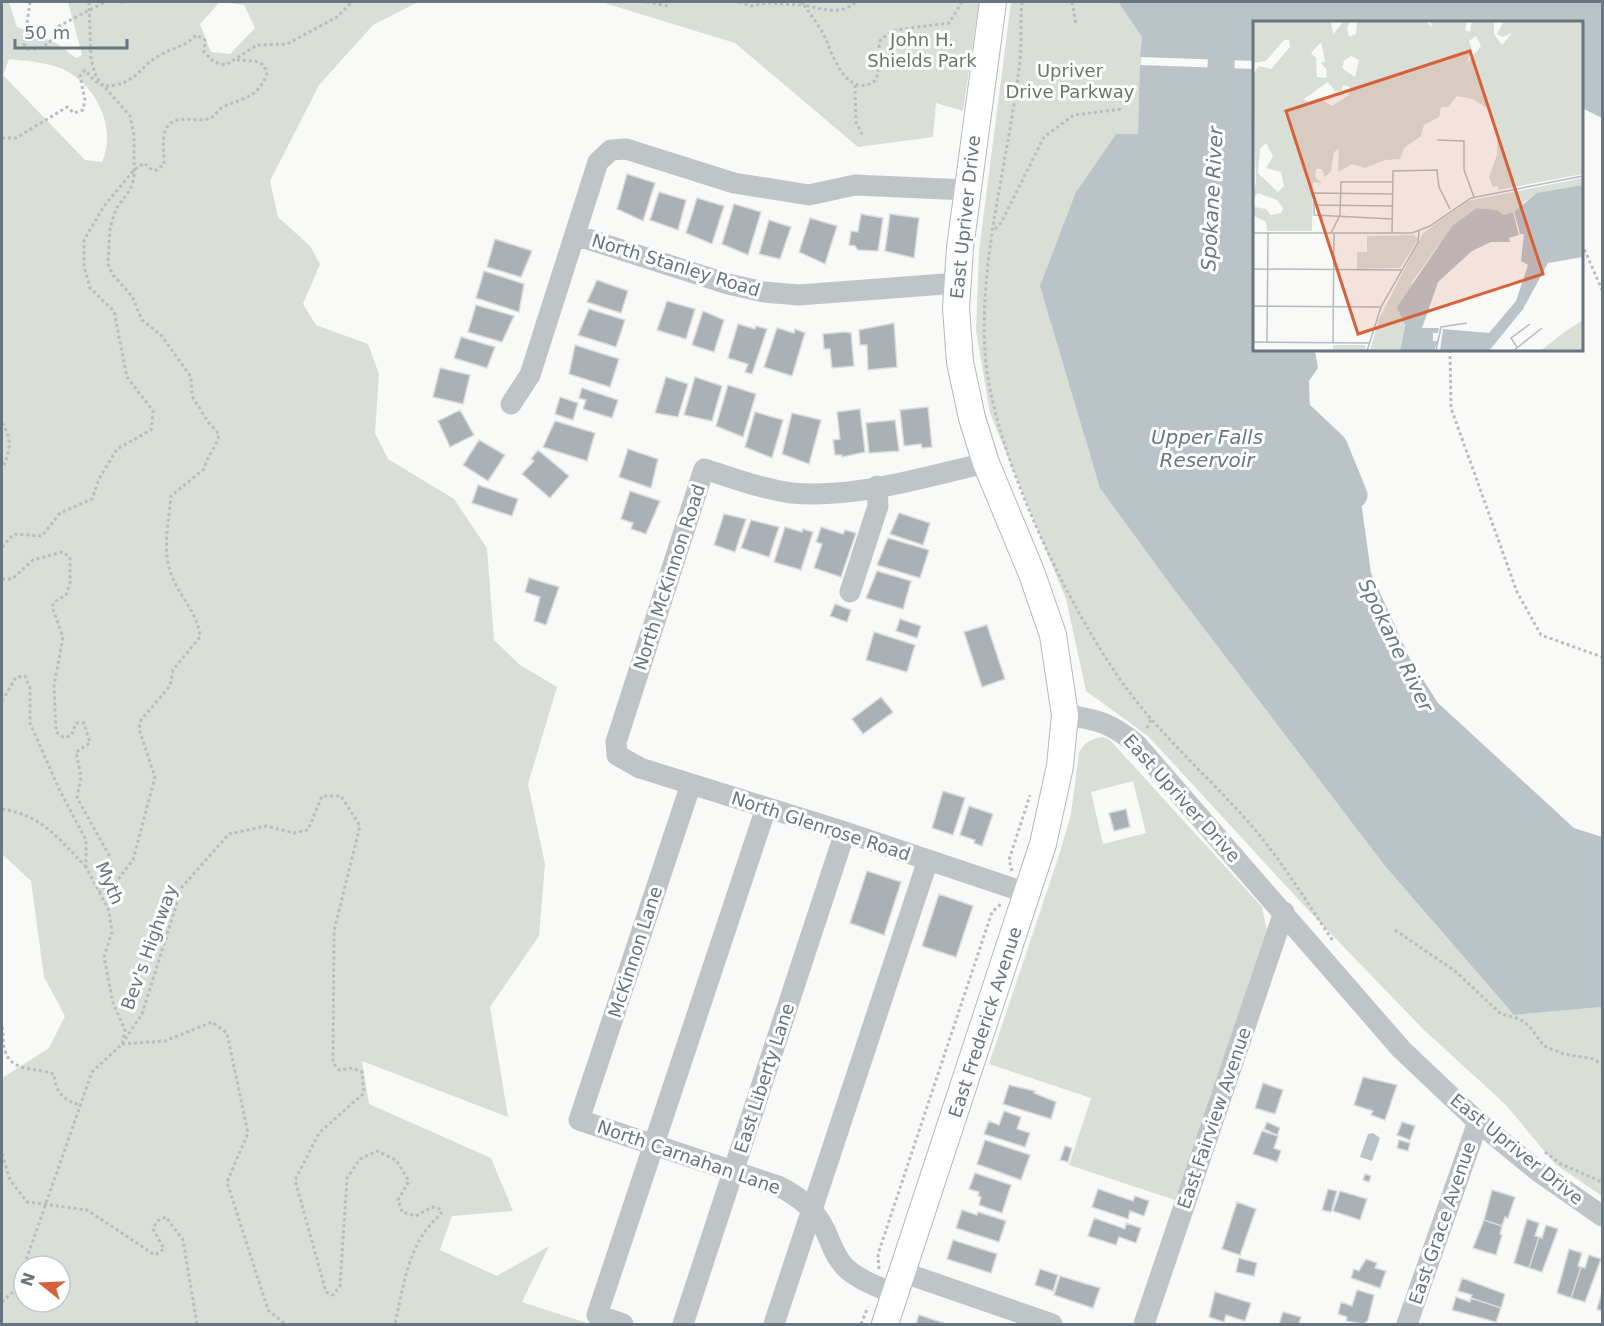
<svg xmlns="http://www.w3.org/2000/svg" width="1604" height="1326" viewBox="0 0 1604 1326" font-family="'DejaVu Sans',sans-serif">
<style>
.green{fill:#d9ded7;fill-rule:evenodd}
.water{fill:#bac4c8}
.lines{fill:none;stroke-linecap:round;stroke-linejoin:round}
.river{stroke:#bac4c8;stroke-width:27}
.building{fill:#a9b0b6;stroke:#dbdbda;stroke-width:1.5}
.major-casing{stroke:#b3b8bc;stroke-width:28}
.path{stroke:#babdc0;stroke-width:3;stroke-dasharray:3 3;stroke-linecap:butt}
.minor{stroke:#bfc4c7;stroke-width:21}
.major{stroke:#fff;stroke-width:26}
.labels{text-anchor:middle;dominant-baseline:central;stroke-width:6;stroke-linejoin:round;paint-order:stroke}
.park-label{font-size:18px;fill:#687965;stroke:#fff}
.street-label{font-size:18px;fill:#667580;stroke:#fff}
.water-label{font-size:20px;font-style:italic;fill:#677981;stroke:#fff}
.inset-road{fill:none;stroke:#b5bcc1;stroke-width:1.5}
.view{fill:#d7613a;fill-opacity:0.15;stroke:#d7613a;stroke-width:3}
.inset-edge{fill:none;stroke:#667580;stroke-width:3}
</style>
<rect width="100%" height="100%" fill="#f9f9f8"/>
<path class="green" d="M2 2H9L17 27 58 44 76 58 82 55 68 2H220L200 24 211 52 230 54 255 28 244 5 223 2H418L373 25 319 85 270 181 278 217 310 246 320 264 303 304 316 325 368 344 379 374 375 433 388 459 454 499 487 548 494 640 520 665 557 687 528 784 545 864 539 936 490 1007 508 1117 362 1061 369 1104 491 1158 513 1211 452 1216 440 1250 497 1276 549 1246 522 1302 590 1324H2V1078L49 1048 65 1016 44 977 31 881 2 854ZM9 59C22 61 37 61 50 65 91 74 119 124 102 162L85 160 3 75ZM24 1266H60V1302H24Z
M601 2H979L963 111 936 103 933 137 858 147 735 43Z
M1011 2H1118L1142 37 1138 135 1116 134 1076 192 1176 592 1385 866 1514 1015 1602 1007V1196L1555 1164 1506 1105 1423 1029 1309 911 1148 736 1086 691 1066 599 990 413 976 330 979 251Z
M1103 737 1110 740 1262 907 1267 931 1178 1201 1069 1165 1091 1098 989 1064 1060 852 1071 814 1079 753C1084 742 1091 739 1103 737ZM1133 781 1146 833 1103 844 1091 792Z"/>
<path class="water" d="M1118 2H1602V118L1582 108V22H1254V61L1140 57 1142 37Z
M1140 65 1254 69V350L1315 351 1318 368 1309 381 1310 411 1360 494 1371 573 1410 659 1438 703 1574 828 1602 837V1007L1514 1015 1385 866 1176 592 1100 488 1040 286 1076 192 1116 134H1138Z
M1373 1133 1380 1138 1372 1161 1360 1157 1368 1134Z"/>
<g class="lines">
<path class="river" d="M1219 104 1223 28 1229 2
M1300 414 1334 446 1354 495"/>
</g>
<path class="building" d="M627 174 655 183 643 221 617 209Z
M659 192 686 200 678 230 650 220Z
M697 198 724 206 712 244 686 233Z
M734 204 761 212 748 255 722 244Z
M861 214 883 218 878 251 858 250 855 246 849 245 851 231 858 232Z
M890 214 919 218 914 258 885 251Z
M810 218 837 226 825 264 799 252Z
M769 220 791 227 780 259 759 254Z
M495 239 532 251 521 277 487 267Z
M484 271 524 284 519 312 476 298Z
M597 280 628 291 621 313 587 302Z
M667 301 695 309 686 339 657 330Z
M476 305 514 316 502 342 468 332Z
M589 309 625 320 616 347 578 335Z
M703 311 724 320 714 352 692 345Z
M894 323 897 367 868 370 867 345H860L859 330Z
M738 324 755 329 756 326 767 329 752 374 745 372 748 364 728 358Z
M777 328 794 333 795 329 805 333 792 376 764 367Z
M845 332 851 333 854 366 832 368 830 349H824L823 334Z
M461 337 495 347 487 368 454 358Z
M575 345 619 359 610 387 569 374Z
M440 368 470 375 463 404 433 397Z
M666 377 688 384 678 417 655 413Z
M695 377 722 386 712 421 684 415Z
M728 385 756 394 743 437 716 426Z
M582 388 618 400 612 418 583 409 586 400 579 398Z
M560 397 578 403 573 420 555 414Z
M928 407 932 447 922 448 921 444 904 446 900 410Z
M860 409 865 452 842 457V455H835L833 440 840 439 837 412Z
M460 410 474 435 450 447 438 421Z
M755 412 783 420 772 458 745 447Z
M792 413 821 420 809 464 782 454Z
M895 420 899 451 869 453 866 423Z
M555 421 595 433 587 461 543 447Z
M479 440 505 455 488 481 463 465Z
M628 449 658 459 651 488 619 477Z
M538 450 569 476 550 498 522 474 534 461 531 459Z
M478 485 518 499 512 516 472 503Z
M630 491 660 501 646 534 631 529 633 523 621 519Z
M899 513 930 523 923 545 890 534Z
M724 514 746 519 735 552 714 545Z
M751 520 779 527 769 557 741 548Z
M785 527 802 532 803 529 813 532 801 570 774 562Z
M821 527 843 534 845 530 856 533 841 577 814 568 822 544 816 542Z
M888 538 929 550 920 578 877 565Z
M877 571 911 581 903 609 866 598Z
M529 578 559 587 546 625 534 621 540 597 525 592Z
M835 604 851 610 847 622 830 616Z
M900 619 921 626 917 638 896 631Z
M987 625 1005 679 982 687 964 632Z
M874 632 915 645 907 672 866 660Z
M881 697 893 712 863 734 852 719Z
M943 791 965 798 953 835 932 828Z
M969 806 993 814 982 846 974 843 975 840 960 835Z
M1126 809 1130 827 1114 831 1109 813Z
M867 871 901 882 884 935 850 923Z
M939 894 973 906 956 957 922 946Z
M1363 1077 1397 1085 1385 1120 1371 1115 1373 1111 1354 1105Z
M1263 1083 1283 1090 1275 1114 1255 1108Z
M1009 1085 1035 1091 1034 1093 1056 1102 1051 1119 1003 1104Z
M1004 1111 1021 1117 1017 1129 1030 1133 1025 1147 984 1134 989 1121 999 1125Z
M1267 1122 1280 1128 1277 1135 1264 1129Z
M1402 1122 1415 1126 1410 1140 1397 1135Z
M1262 1131 1278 1136 1274 1148 1281 1151 1277 1162 1253 1154Z
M985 1140 1030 1155 1021 1180 977 1164Z
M1399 1140 1410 1143 1408 1151 1397 1148Z
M1065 1146 1072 1148 1068 1162 1060 1160Z
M975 1173 1011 1185 1002 1213 979 1205 981 1197 978 1196 979 1192 969 1189Z
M1365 1174 1371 1176 1369 1182 1363 1180Z
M1098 1189 1133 1201 1135 1196 1149 1201 1144 1216 1130 1211 1128 1219 1092 1207Z
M1328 1189 1337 1191 1331 1212 1322 1210Z
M1492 1190 1515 1197 1508 1218 1505 1217 1502 1226 1484 1220Z
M1340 1191 1367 1199 1360 1220 1333 1211Z
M1237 1202 1256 1209 1240 1255 1222 1249Z
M962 1210 977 1215 978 1212 1006 1221 999 1242 956 1228Z
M1094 1218 1125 1229 1126 1223 1141 1228 1136 1243 1119 1237 1116 1245 1088 1236Z
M1527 1219 1539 1223 1535 1236 1539 1237 1529 1268 1514 1263Z
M1484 1220 1502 1226 1500 1234 1502 1235 1496 1255 1473 1248Z
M1546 1225 1558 1229 1542 1272 1529 1268 1539 1237 1542 1238Z
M953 1240 997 1254 991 1273 947 1259Z
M1569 1249 1582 1253 1578 1266 1581 1267 1571 1298 1557 1293Z
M1589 1255 1601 1259 1585 1302 1571 1298 1581 1267 1585 1268Z
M1239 1258 1257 1263 1254 1276 1236 1272Z
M1366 1259 1377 1263 1375 1268 1386 1271 1380 1288 1351 1278 1354 1269 1359 1271Z
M1040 1269 1058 1275 1053 1291 1035 1285Z
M1060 1276 1100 1288 1093 1308 1054 1295Z
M1462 1278 1505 1294 1501 1308 1471 1298 1472 1295 1458 1291Z
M1357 1290 1374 1295 1368 1320 1364 1324 1346 1321 1347 1317 1338 1314 1341 1302 1352 1306Z
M1215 1292 1251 1303 1245 1321 1226 1315 1224 1322 1209 1317Z
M1602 1292V1311L1597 1309Z
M1456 1297 1470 1302 1471 1298 1501 1308 1496 1322 1452 1310Z
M1283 1312 1301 1317 1299 1324H1279Z
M919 1315 947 1324H916Z"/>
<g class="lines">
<defs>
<path id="major" d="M885 1324 1043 844 1060 766 1065 715 1053 635 1032 574 986 463 972 418 960 362 956 308 960 248 993 2"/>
</defs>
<use href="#major" class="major-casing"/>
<path class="path" d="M30 2 24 44 28 49C44 51 54 40 59 26L105 2
M89 2 91 59 96 77 130 116 134 135V178L130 190 116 209 110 228 108 264 113 275 132 296 142 320 161 335 191 377 192 396 208 422 219 434C217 447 207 455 204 469L171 496C169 521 162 550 171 574 179 597 198 612 200 637L173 670 170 686 141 720 139 729 155 777 133 860 117 881 99 892
M120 2H122
M647 2 668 6
M739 2 751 6 768 3 804 5C812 17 822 29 827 42 834 60 850 100 876 80 881 65 876 55 881 39L896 30 949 23 962 2
M802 2 804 5C824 9 839 16 856 2
M1022 2C1020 21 1022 40 1020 59 1010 157 979 253 985 352 991 449 1069 610 1127 689 1163 738 1211 779 1251 825 1282 861 1306 901 1333 941
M1072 2 1076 24
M855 85 856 122 863 136
M2 138H16L67 107 74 113 83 110 85 100 80 76 85 70C95 81 99 89 115 85 139 80 141 65 160 55 174 47 185 47 196 35L205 40 204 52 214 62 226 65 257 45 287 44 337 17 352 2
M995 229 1001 223 1044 137 1074 115 1122 109
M1582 244 1602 290
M1450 350 1451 408 1517 592 1541 635 1602 657
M2 423C13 439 10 452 2 469
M2 547 14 534 42 536 60 513 92 499 99 479 117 449 151 430 153 411 127 377 114 311 90 288 84 266V240L104 206 134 170 144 163 152 170H157L164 164C164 155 162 139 165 131 173 111 197 124 211 118 216 115 219 108 225 106 246 97 256 98 267 75L264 65 255 61 237 60
M2 579H12L33 560 62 552 70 557V583L66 595 54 602 52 607 63 637 54 686 56 732 63 737 71 736 76 723H84L90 743 76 752 81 777 77 798 109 855 112 875 102 889
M2 701 16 677 25 676 30 688V723L59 789 86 840V867L109 911 112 932 104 957 113 1003 125 1030 122 1044 92 1072 24 1266
M1147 728 1152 717
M2 809C42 815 59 839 86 867
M1012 871 1009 860 1030 795
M1395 930 1455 971 1501 1014 1520 1019 1530 1027 1544 1046 1564 1054 1593 1059 1602 1064
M2 1027C4 1034 2 1043 5 1051 11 1072 38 1068 54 1074 56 1092 62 1100 80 1105
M122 1044 142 1014 182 887 229 834 266 826 294 833 308 830 322 796H341L360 826 334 931 333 1063 339 1070 353 1068 362 1072 364 1093 319 1133 295 1180 326 1292 333 1295 340 1286 347 1178 360 1159 377 1151 396 1160 409 1181 398 1200 402 1212 416 1216 432 1207 441 1209V1214C408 1242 404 1284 395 1324
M122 1044 165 1041 212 1022 227 1033 248 1133 227 1182 268 1310 285 1324
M1545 1152 1561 1164 1602 1182
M2 1154 10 1180 27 1202 87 1210 155 1255 164 1249 153 1229 157 1221 166 1217 183 1240 197 1324
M879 1269 878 1254 992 912 1002 903
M2 1302 17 1288 24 1267
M861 1324 868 1307"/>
<path class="minor" d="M575 235 728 284 764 292 799 295 958 283
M511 404 530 375 598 162 611 150 626 149 734 183 809 195 855 185 967 190
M986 463C924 477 856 499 792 493 762 489 733 478 704 469L616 742 617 755 640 768 845 832 1027 893
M850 592 878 506 877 486
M1065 715C1096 719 1112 723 1137 745L1401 1049 1478 1122 1539 1172 1602 1216
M691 784 579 1120 778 1186C799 1196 815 1209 825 1230 831 1243 835 1257 845 1267 858 1280 879 1287 895 1294
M902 1272 1052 1324
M623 1324 597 1315 766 808
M683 1324 845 832
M774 1324 928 860
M1144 1324 1284 912
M1407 1324 1478 1122"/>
<use href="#major" class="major"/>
</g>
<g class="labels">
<g class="park-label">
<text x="922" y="39">John H.<tspan x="922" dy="21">Shields Park</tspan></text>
<text x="1070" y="70">Upriver<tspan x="1070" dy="21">Drive Parkway</tspan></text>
</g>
<g class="street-label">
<text transform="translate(965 217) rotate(-84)">East Upriver Drive</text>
<text transform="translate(676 265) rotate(17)">North Stanley Road</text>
<text transform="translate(669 577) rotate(-72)">North McKinnon Road</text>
<text transform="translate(1182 798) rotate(48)">East Upriver Drive</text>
<text transform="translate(821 826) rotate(18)">North Glenrose Road</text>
<text transform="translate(110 883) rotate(67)">Myth</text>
<text transform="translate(149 947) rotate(-70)">Bev's Highway</text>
<text transform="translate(635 952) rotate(-72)">McKinnon Lane</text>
<text transform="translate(985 1022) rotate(-72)">East Frederick Avenue</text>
<text transform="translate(764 1078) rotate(-72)">East Liberty Lane</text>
<text transform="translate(1214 1118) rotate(-71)">East Fairview Avenue</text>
<text transform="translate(1517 1149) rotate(39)">East Upriver Drive</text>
<text transform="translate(689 1157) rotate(19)">North Carnahan Lane</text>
<text transform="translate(1442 1223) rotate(-71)">East Grace Avenue</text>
</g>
<g class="water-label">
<text transform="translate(1212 199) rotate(-87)">Spokane River</text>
<text x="1207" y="437">Upper Falls<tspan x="1207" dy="23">Reservoir</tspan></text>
<text transform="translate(1396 645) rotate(64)">Spokane River</text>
</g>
</g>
<g transform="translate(1253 21)">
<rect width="330" height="330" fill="#f9f9f8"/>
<path d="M0 0H78L80 13 91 0H97L94 7 96 16 103 13 104 0H172L179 6 178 0H214L212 9 217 11 219 0H241V13L249 24 259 12 249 16 244 13 251 0H330V153L245 169V165L240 166 236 156 244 134V110L237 89 220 78 204 75 195 86H188L186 96 171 104 168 115 151 127 147 138 132 139 112 147 99 143 85 151 86 128 81 131 78 150 72 156 69 148H63L62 156 69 162 60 161 59 210H14L13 201 1 195V186L13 188 18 194 28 192 30 187 24 179 5 172 0 177 3 161 0 53 6 45 18 48 37 26 36 19H31L13 40 0 42ZM223 15 228 25 213 43 219 28 216 20ZM68 21 72 40 68 42 74 49 73 57 64 56 63 37 58 32ZM98 35 106 39 102 56 89 47 91 40ZM75 61 82 70H89L90 64 97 66 96 74 79 85 66 77 55 81 51 78ZM13 122 20 135 13 147 28 151 31 165 25 171 5 152 7 128ZM330 157V164L272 180 264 190 250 194 244 189 225 187 199 205 159 261 147 330H117L126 298 170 212 215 180ZM114 215 161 214 165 218 147 247 104 248V231H114ZM330 299V330H287L313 310ZM80 324H111L113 325 111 330H80Z" fill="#d9ded7" fill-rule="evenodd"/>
<path d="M330 164V236L295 242 270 288 236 330H187L190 308 236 312 263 280 275 244 268 240 271 213H267L261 191 284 172ZM224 187 244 189 250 194 260 191 266 214 256 217 257 221H238L219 230 185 261 169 307H186L185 312H180V320H185L181 330H147L152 304 144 286 199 205Z" fill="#bac4c8"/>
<path class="inset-road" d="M184 119 211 120V149L221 176M140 173 61 172V194L140 198M61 184 140 185M0 212H159L177 205 218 177 330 155M78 212 87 194 88 161H139M139 213 140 150 184 149 186 166 197 188M0 248 148 249M0 285 128 286M0 321 116 322M14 321 15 212M80 322 81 213M264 326 258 317 277 303M114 330 128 286 165 221 166 210M183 330 188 306 214 302M260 330 289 307"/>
<path class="view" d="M217 30 290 253 105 313 33 90Z"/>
<rect width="330" height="330" class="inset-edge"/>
</g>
<rect width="1604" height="1326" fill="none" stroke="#667580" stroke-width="6"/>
<g transform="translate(42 1284) rotate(288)"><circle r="28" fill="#ffffff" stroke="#c2c8cc" stroke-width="1.5"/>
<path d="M0-4.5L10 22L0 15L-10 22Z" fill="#d7613a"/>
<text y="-9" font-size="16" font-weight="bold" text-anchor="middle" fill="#667580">N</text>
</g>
<path d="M15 39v9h112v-9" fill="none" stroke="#667580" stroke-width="3"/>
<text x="24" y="39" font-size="18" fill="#667580" stroke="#ffffff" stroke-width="4.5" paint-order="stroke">50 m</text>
</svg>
